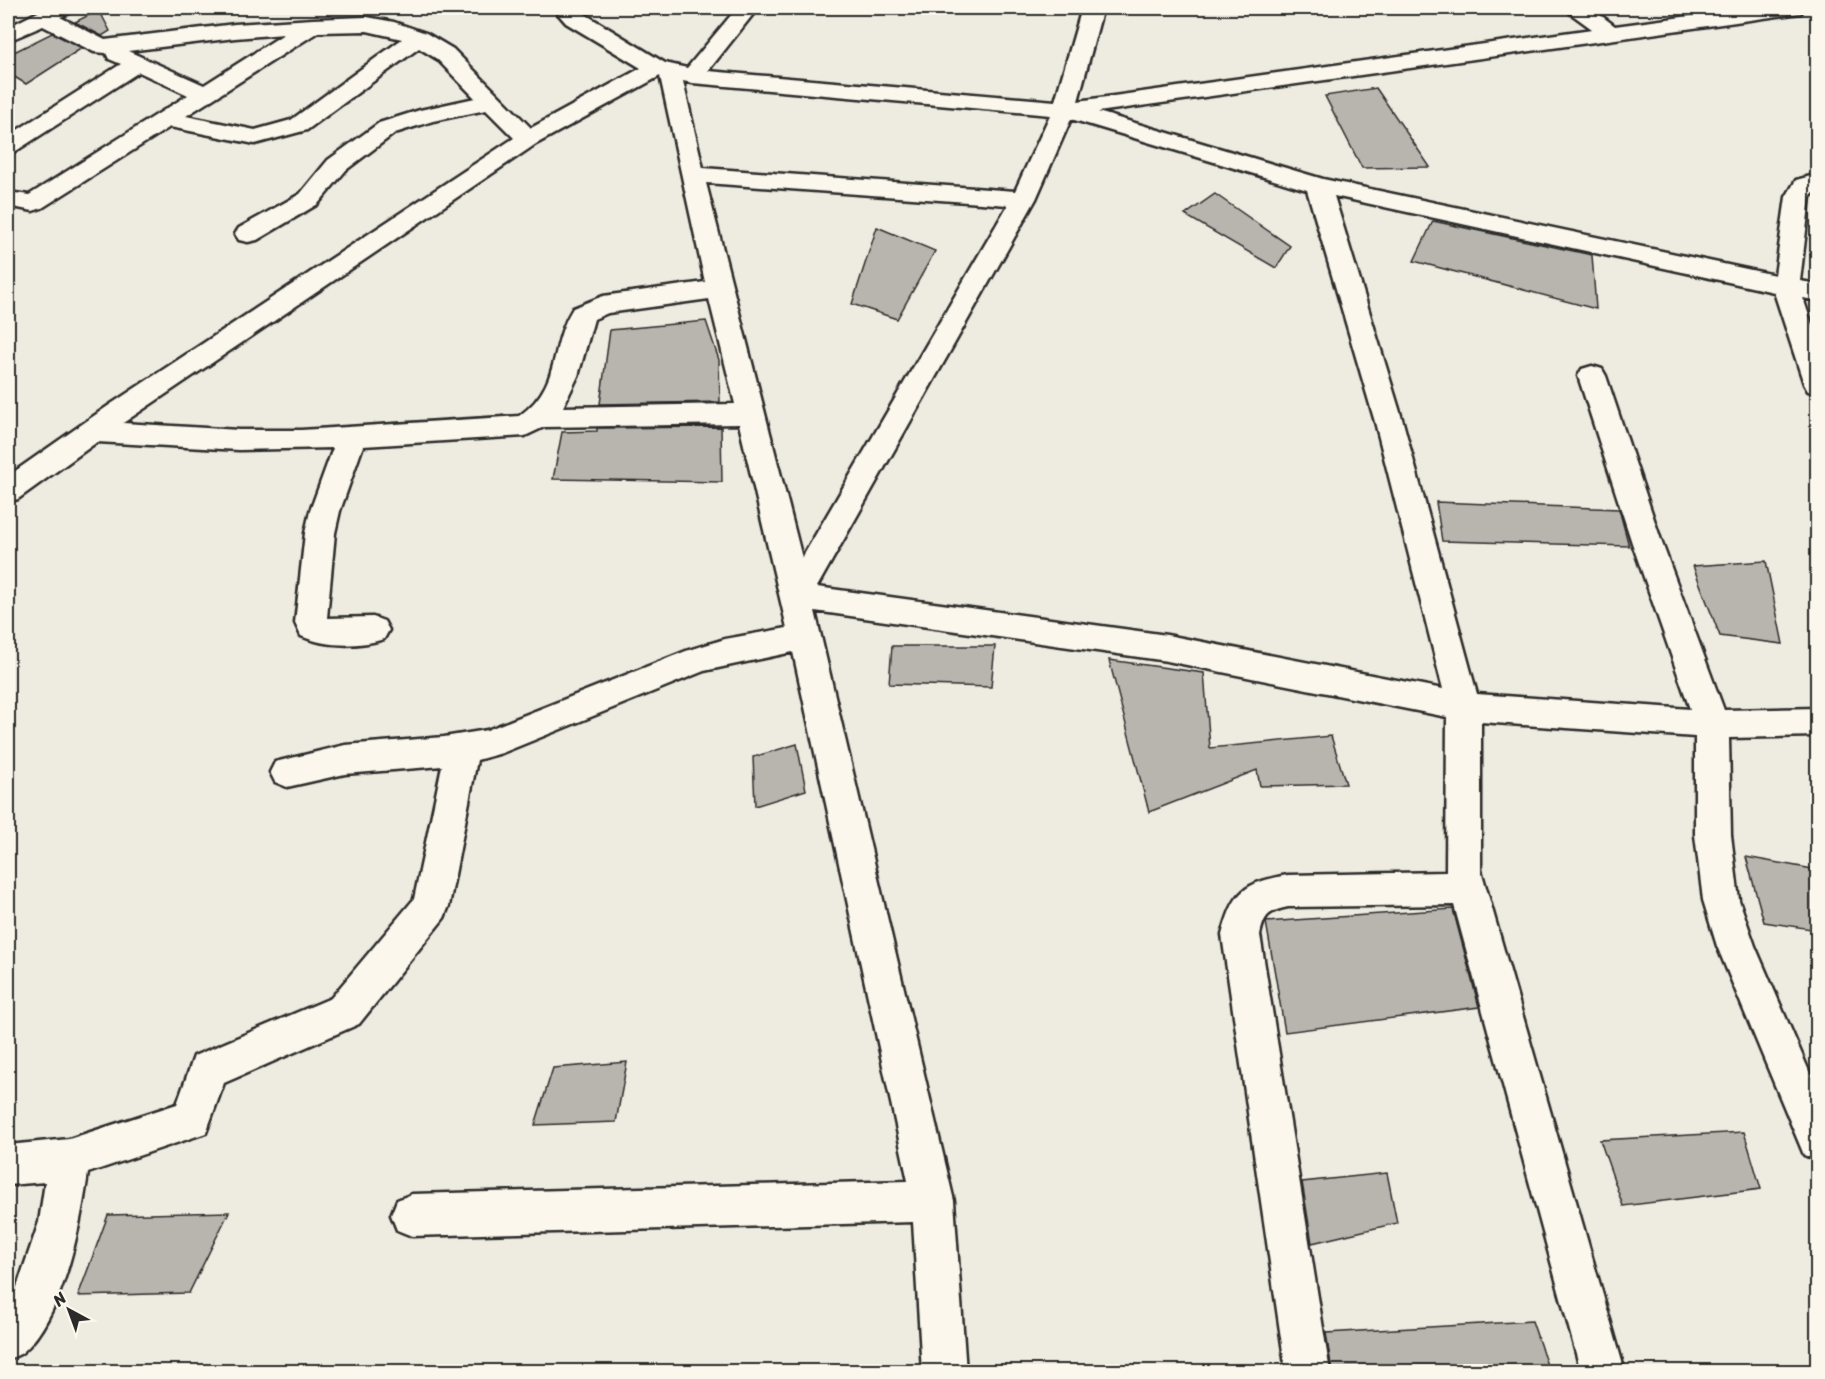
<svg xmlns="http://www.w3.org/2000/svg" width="1825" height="1379" viewBox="0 0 1825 1379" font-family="Sriracha,sans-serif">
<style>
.building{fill:#b8b5ae;stroke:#2b2b2b;stroke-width:1.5}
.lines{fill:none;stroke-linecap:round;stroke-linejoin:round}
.street-casing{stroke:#2b2b2b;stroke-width:5}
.street{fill:#fbf7ec;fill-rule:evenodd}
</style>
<rect width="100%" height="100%" fill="#eeebe0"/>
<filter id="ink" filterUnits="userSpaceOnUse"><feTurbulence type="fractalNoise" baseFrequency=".0167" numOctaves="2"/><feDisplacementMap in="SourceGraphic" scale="12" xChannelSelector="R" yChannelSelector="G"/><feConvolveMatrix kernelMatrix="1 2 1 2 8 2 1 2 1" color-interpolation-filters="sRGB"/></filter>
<g filter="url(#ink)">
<path class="building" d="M99 10 110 31 102 36 75 22Z
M52 33 82 48 26 84 8 73V55Z
M1376 88 1430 167 1362 168 1325 96Z
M1215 194 1290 246 1276 268 1185 215Z
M1433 221 1592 255 1596 309 1414 261Z
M877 227 935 251 897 319 852 304Z
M706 321 719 360 720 402 600 404 610 330Z
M721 427 722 482 553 479 562 432 597 431V428Z
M1436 502 1619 509 1629 546 1442 541Z
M1766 561 1783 644 1720 636 1693 566Z
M892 646H995L991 687 889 684Z
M1109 660 1204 673 1210 748 1331 736 1346 784 1260 786 1257 770 1149 812Z
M797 744 806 790 755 806 753 757Z
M1746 857 1818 870V930L1764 922Z
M1453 909 1479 1007 1285 1032 1266 922Z
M627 1062 616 1122 535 1125 553 1068Z
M1744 1132 1761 1189 1623 1206 1600 1140Z
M1387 1173 1397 1223 1312 1243 1302 1182Z
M229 1212 189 1293 78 1296 108 1215Z
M1532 1321 1549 1371H1332L1326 1333Z"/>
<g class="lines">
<defs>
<path id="street" d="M46 8H72L70 13 60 17 105 40 235 24 313 19 367 17 394 22 426 33 453 49 531 128 641 68 566 23 553 8H575L665 63 687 68 737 8H758L708 71 1055 101 1082 8H1103L1078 101 1592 29 1570 13 1568 8H1591L1615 26 1750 8H1803L1801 13 1793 14 1098 112 1323 179 1775 275 1786 197 1796 180 1818 174V189L1810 197 1800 281 1818 284V301L1803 298 1818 342V393L1808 391 1804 384 1774 292 1334 196 1403 422 1477 694 1690 709 1632 543 1578 376 1582 369 1592 366 1602 369 1606 376 1662 543 1724 710 1818 708V736L1729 738 1731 835 1739 900 1755 946 1818 1092V1161L1804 1155 1717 946 1703 900 1695 835V737L1481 722V870L1625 1372H1581L1454 905 1288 907C1268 911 1264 916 1260 935L1330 1372H1286L1222 935C1234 891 1243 883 1288 875L1446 872 1447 717 1167 661 815 611 954 1201 966 1372H922L913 1222 412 1236 397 1230 391 1215 397 1200 412 1194 908 1181 793 652 704 671 502 753 477 760 449 906 444 918 359 1024 224 1083 206 1133 88 1173C81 1224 63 1316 24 1351 20 1355 13 1357 8 1359V1301L16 1290 39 1222 45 1182 8 1185V1145L69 1139 177 1104 194 1056 331 998 414 899 442 766 345 774 287 787 275 782 270 772 275 762 345 745 444 737 487 730 686 651 725 639 787 628 739 424 544 427 525 436 363 446 340 511 335 533 327 618 373 617 384 621 389 630 384 639C359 647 325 647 301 636L295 623 305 533 310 511 333 448 239 450 97 442 18 499 8 502V476L108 406 514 138 486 110 433 121 395 133 346 170 318 204 257 240 248 242 239 240 235 234 239 228 300 194 328 160 379 123 420 110 475 98 437 59 419 48 307 130 255 144 170 127 42 208 33 211 8 206V192L29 195 188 95 139 72 16 151 8 153V136L121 64 109 59 106 53 94 52 43 26 8 41V27ZM367 31 402 39 291 120 255 130 186 116 318 32ZM284 34 204 85 128 51 235 38ZM660 76 705 282 603 296 573 308C548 347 563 385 519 416L301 430H239L123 423 536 144ZM683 81 692 83 1050 115 1015 191 703 168ZM1071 119 1307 190 1375 422 1443 689 1167 635 817 587 1036 199ZM706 183 1008 205 802 558ZM709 299 735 404 563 407 578 376 594 319 608 313Z"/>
</defs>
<use href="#street" class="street-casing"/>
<use href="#street" class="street"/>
</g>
</g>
<rect width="1825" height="1379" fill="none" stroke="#fbf7ec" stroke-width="30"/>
<rect x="15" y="15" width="1795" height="1349" fill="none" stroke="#2b2b2b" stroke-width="2" filter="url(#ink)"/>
<g transform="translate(69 1310) rotate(319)" stroke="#fbf7ec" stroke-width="4.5" paint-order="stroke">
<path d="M0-4.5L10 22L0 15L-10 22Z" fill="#2b2b2b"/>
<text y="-9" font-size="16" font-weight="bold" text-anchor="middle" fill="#2b2b2b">N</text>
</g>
</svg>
